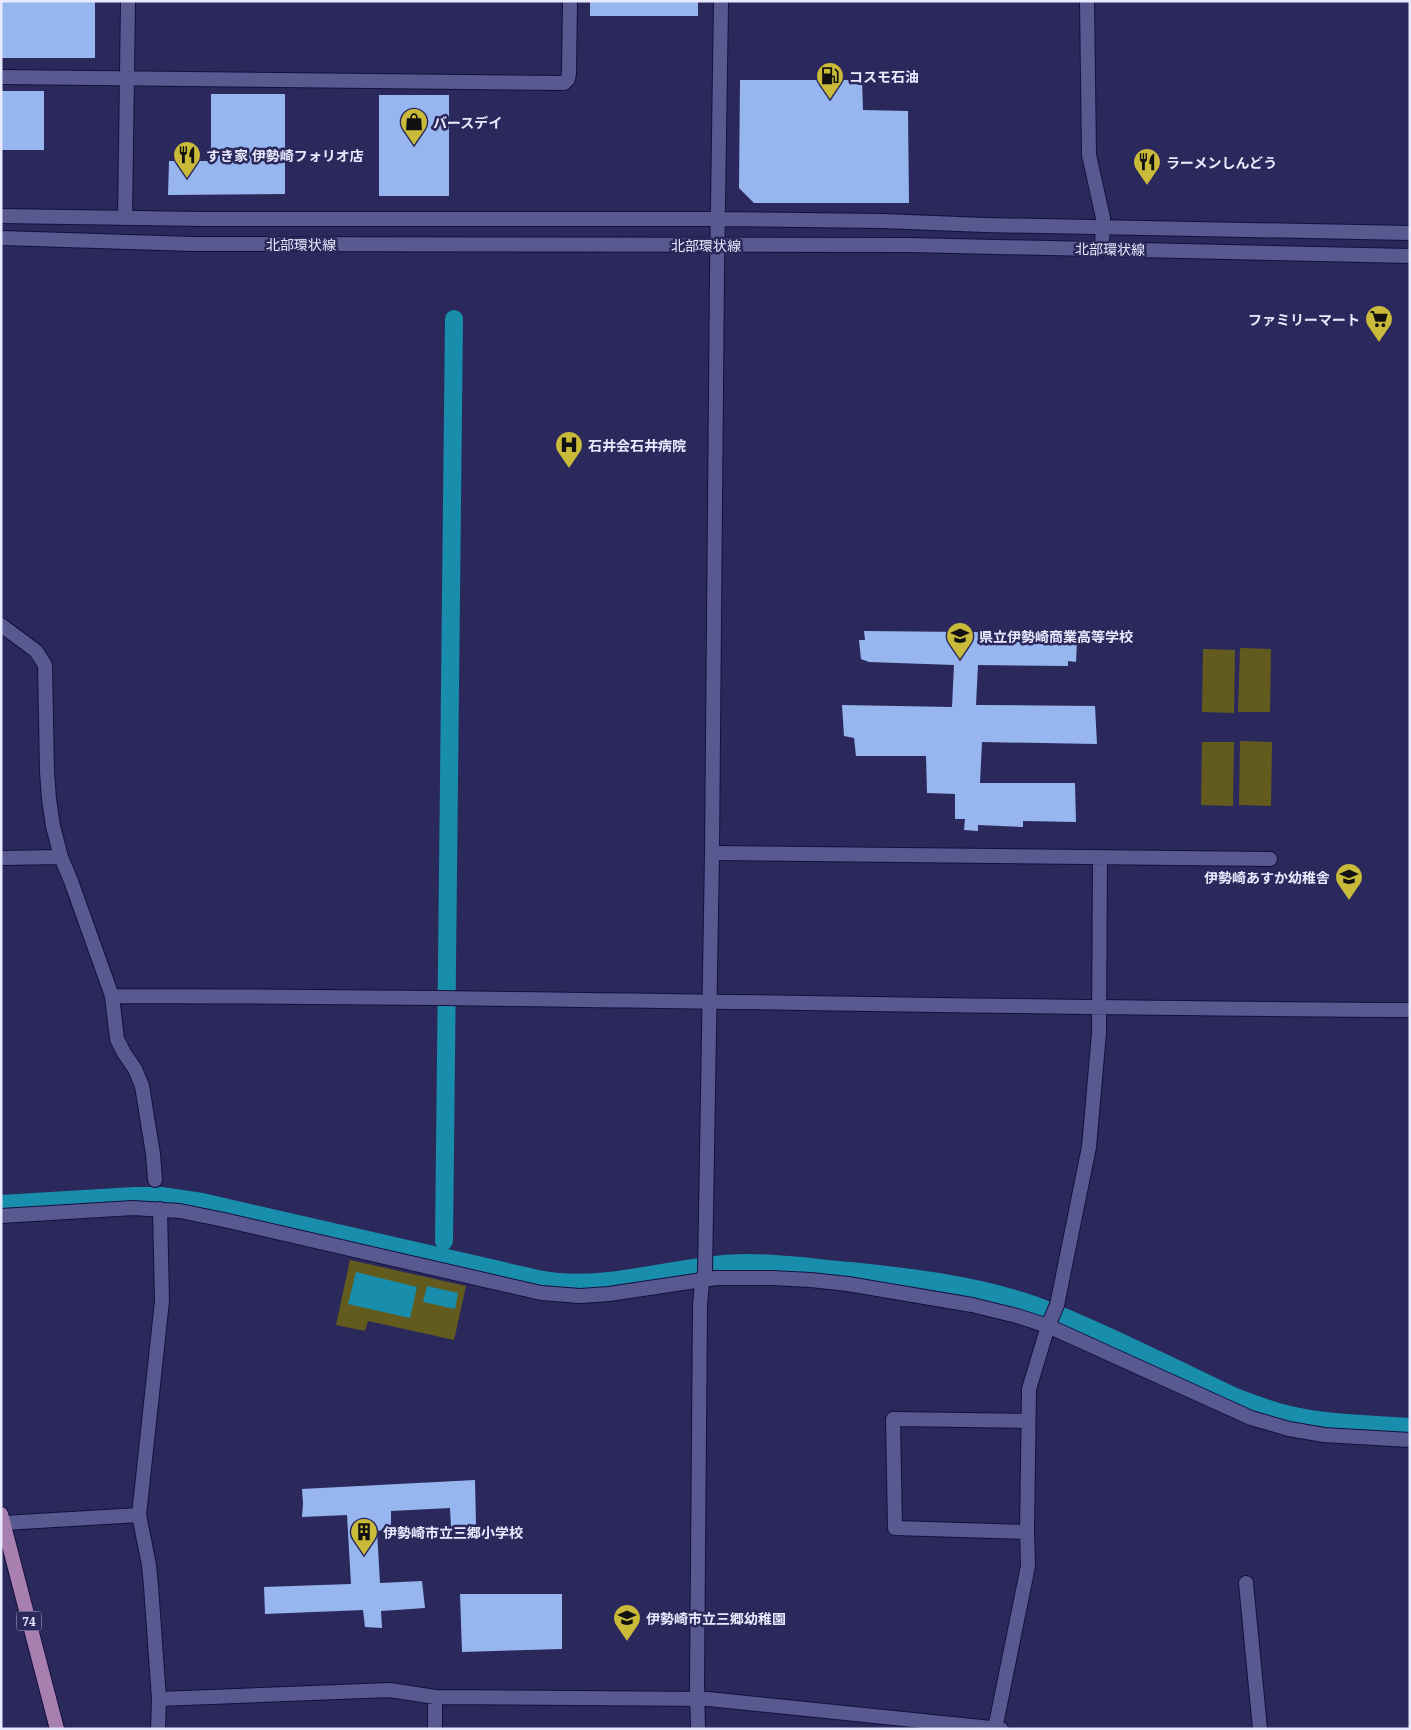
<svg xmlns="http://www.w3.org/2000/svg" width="1411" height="1730" viewBox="0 0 1411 1730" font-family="'Noto Serif','Noto Sans JP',serif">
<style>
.green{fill:#635b1d}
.water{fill:#198dac}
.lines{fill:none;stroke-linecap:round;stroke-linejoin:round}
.canal{stroke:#198dac;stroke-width:18}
.building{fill:#97b6ef}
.minor-casing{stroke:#150f3f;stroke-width:16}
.tertiary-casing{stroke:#150f3f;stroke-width:16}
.primary-casing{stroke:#150f3f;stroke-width:16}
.minor{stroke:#585990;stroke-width:14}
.tertiary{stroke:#585990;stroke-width:14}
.primary{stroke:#a880af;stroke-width:14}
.labels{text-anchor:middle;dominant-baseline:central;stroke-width:5;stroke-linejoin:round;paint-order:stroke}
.shield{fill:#2b295c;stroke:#afafcd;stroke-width:1}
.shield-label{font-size:12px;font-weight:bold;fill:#e8e9fd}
.poi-label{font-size:14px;font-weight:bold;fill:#e8e9fd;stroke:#2b295c;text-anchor:start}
.street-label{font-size:14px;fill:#e8e9fd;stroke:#2b295c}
</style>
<rect width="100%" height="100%" fill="#2b295c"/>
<path class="green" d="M1240 648 1271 649 1270 712H1238Z
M1203 649 1235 650 1234 713 1202 712Z
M1240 741 1272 742 1271 806 1239 805Z
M1202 742H1234L1233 806 1201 805Z
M350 1260 466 1286 454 1340 368 1321 365 1331 336 1325Z"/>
<path class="water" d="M356 1272 417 1287 410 1318 348 1304Z
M427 1286 458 1293 455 1309 423 1302Z"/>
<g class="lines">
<path class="canal" d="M1 1204 134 1196H161L202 1202 538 1279C609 1293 677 1263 748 1263 782 1263 816 1268 850 1271 909 1277 967 1284 1025 1302 1050 1310 1074 1321 1098 1332 1144 1353 1189 1375 1235 1397 1253 1404 1271 1411 1290 1415 1329 1424 1370 1424 1410 1427
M444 1241 454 319"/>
</g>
<path class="building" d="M1 1H95V58H1Z
M590 1H698V16H590Z
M740 80H862L863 110 908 111 909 203H754L739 188Z
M1 91H44V150H1Z
M211 94H285V194L168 195 169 161H211Z
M379 95H449V196H379Z
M864 631 1070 633V642H1077L1076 662 1068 661V666L978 665 976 705 1095 706 1097 744 982 742 980 783H1075L1076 822 1023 821V827L978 825V831L964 830 965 819H955V794L927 793 926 756H856L854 738 844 736 842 705 952 707 954 665 869 662 861 659 859 640H865Z
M475 1480 476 1525 451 1527 450 1508 391 1511V1529L377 1531 380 1583 422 1581 425 1608 381 1611 382 1628 365 1627 363 1610 265 1614 264 1587 351 1584 347 1515 302 1517 303 1503 302 1489Z
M460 1594H562V1649L462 1652Z"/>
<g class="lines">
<defs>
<path id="minor" d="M1087 1 1089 155 1103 218 1102 248
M125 218 128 1
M1 625 36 651 45 665 47 772 49 799 53 826 61 857 71 881 112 996 117 1039 124 1053 135 1069 142 1086 153 1154 155 1180
M712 853 1270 859
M1 858 61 857
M112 996C544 996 977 1008 1410 1010
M1 1216 133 1208 180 1211 224 1220 541 1293 580 1296 609 1294 716 1278H772L811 1280 848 1284 972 1305 1017 1316 1048 1326 1251 1418 1289 1429 1324 1435 1410 1440
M4 1523 139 1515
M1027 1532 895 1528 893 1419 1028 1421
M1246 1583 1260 1729
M159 1699 390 1690 435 1697 708 1699 1001 1729
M158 1729 159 1699 151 1586 149 1565 139 1515 162 1301 160 1209
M435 1729V1697
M995 1729 1028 1566 1027 1532 1029 1389 1048 1326 1057 1305 1089 1147 1099 1033 1100 857"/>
<path id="tertiary" d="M1 77 564 83 568 79 569 73 570 1
M1 216 203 219H718L883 221 984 225 1410 233
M1 238 193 244 909 245 1410 256
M698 1729 697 1684 700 1307 702 1280 705 1273 712 853 717 273 721 1"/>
<path id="primary" d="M1 1514 57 1729"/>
</defs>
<use href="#minor" class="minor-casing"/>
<use href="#tertiary" class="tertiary-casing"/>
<use href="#primary" class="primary-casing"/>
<use href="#minor" class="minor"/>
<use href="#tertiary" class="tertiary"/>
<use href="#primary" class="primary"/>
</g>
<defs>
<symbol id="fuel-pin" viewBox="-11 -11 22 30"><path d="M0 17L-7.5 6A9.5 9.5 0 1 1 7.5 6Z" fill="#caba3a" stroke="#2b295c"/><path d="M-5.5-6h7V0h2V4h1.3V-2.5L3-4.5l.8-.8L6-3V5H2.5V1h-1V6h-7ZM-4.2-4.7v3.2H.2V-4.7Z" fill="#111"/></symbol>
<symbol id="shop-pin" viewBox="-11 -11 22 30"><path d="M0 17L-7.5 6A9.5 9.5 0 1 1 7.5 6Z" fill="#caba3a" stroke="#2b295c"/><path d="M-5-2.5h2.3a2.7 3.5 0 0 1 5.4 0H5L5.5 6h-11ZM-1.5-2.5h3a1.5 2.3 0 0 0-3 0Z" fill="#111"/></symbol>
<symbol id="restaurant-pin" viewBox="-11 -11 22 30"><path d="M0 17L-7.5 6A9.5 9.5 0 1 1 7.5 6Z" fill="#caba3a" stroke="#2b295c"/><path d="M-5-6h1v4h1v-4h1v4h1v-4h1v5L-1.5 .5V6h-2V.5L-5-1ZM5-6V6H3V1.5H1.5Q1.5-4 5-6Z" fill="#111"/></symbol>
<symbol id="supermarket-pin" viewBox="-11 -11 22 30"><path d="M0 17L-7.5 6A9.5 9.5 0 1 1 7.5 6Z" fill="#caba3a" stroke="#2b295c"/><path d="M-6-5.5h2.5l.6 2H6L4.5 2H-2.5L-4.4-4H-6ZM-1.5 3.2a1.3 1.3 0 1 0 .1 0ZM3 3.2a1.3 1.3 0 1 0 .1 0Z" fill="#111"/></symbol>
<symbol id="hospital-pin" viewBox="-11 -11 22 30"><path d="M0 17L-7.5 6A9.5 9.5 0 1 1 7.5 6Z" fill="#caba3a" stroke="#2b295c"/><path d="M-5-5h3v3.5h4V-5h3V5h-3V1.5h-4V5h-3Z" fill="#111"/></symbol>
<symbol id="school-pin" viewBox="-11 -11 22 30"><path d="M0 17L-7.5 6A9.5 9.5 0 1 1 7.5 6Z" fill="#caba3a" stroke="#2b295c"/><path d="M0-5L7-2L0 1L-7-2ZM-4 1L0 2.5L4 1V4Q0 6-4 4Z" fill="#111"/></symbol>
<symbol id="building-pin" viewBox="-11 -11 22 30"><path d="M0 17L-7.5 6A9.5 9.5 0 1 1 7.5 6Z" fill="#caba3a" stroke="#2b295c"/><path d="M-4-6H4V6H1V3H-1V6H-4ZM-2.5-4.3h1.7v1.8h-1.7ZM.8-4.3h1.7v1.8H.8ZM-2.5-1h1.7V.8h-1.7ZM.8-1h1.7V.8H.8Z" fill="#111"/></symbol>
</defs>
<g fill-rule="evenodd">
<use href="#fuel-pin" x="814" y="60" width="32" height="43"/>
<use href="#shop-pin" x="398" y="106" width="32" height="43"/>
<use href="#restaurant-pin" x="171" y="139" width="32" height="43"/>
<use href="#restaurant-pin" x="1131" y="146" width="32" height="43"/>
<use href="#supermarket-pin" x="1363" y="303" width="32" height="43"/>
<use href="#hospital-pin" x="553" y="429" width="32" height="43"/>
<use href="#school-pin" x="944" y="620" width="32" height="43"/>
<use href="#school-pin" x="1333" y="861" width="32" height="43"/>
<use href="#building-pin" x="348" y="1516" width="32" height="43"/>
<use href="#school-pin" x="611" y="1602" width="32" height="43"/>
</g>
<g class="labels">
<rect class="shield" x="16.5" y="1611.5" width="25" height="19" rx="4"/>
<g class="shield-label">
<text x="29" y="1621">74</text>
</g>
<g class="poi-label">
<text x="849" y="76">コスモ石油</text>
<text x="433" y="122">バースデイ</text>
<text x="206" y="155">すき家 伊勢崎フォリオ店</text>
<text x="1166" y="162">ラーメンしんどう</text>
<text x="1360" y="319" text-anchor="end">ファミリーマート</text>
<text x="588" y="445">石井会石井病院</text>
<text x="979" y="636">県立伊勢崎商業高等学校</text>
<text x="1330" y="877" text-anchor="end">伊勢崎あすか幼稚舎</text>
<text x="383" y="1532">伊勢崎市立三郷小学校</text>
<text x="646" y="1618">伊勢崎市立三郷幼稚園</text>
</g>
<g class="street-label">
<text x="301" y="244">北部環状線</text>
<text x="706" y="245">北部環状線</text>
<text transform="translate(1110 249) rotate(1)">北部環状線</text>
</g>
</g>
<rect width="1411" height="1730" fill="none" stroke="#e8e9fd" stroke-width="5"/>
</svg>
